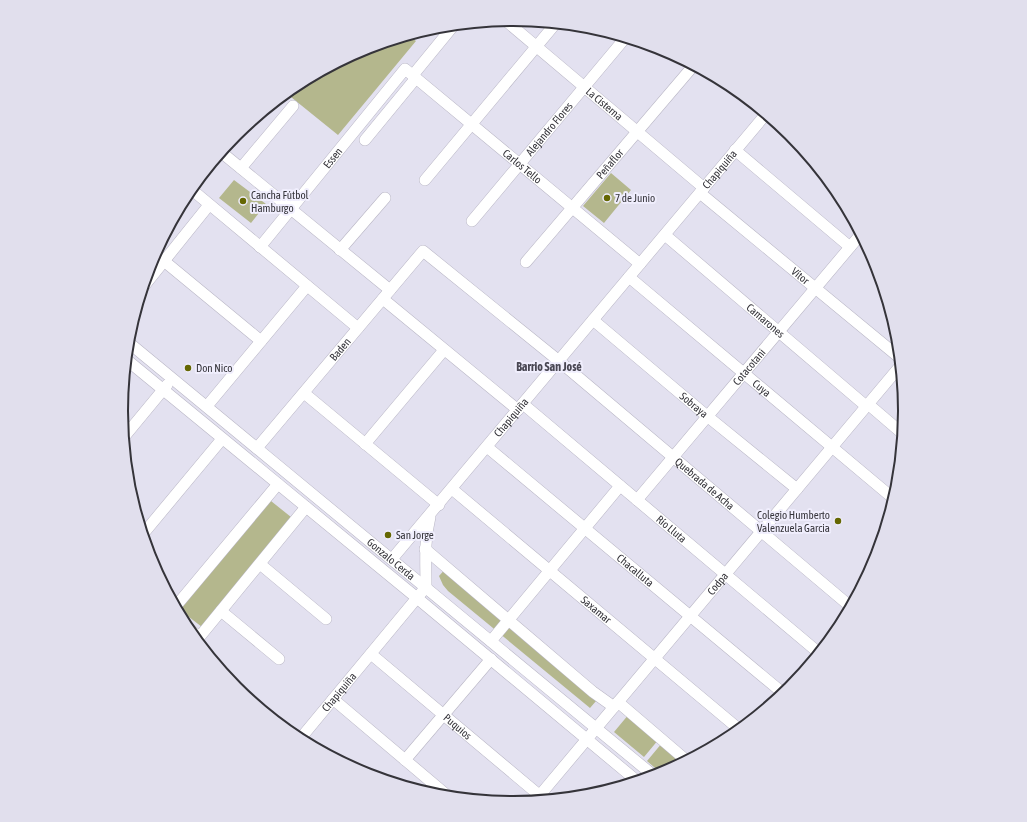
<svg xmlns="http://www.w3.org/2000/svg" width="1027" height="822" viewBox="0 0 1027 822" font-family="'Asap Condensed',sans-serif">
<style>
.green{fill:#b4b78d}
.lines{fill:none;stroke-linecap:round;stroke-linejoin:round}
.minor-casing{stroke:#b9b6c5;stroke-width:12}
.minor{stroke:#fff;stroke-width:11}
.poi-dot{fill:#656702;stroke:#f0eefd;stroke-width:1.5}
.labels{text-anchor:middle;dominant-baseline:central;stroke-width:4;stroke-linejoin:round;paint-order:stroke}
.street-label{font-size:11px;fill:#35343a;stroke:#f0eefd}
.poi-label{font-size:11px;fill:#35343a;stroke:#f0eefd;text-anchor:start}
.neighbourhood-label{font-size:12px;font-weight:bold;fill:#494753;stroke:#f0eefd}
.rim{fill:none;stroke:#35343a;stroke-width:2}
</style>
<rect width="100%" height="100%" fill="#e3e1f0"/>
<path class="green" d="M408 35 416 41 338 135 286 93 296 85 364 49Z
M611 173 631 190 604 223 583 206Z
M234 180 266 204 251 223 219 198Z
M266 497 291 517 202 627 176 607Z
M448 566 603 693 590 708 448 591 443 585 439 576Z
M629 714 659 739 644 757 614 732Z
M662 743 684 762 662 774 647 761Z"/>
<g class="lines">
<defs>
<g id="minor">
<path id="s1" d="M505 20 704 188"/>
<path d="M413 75 454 25"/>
<path d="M365 140 416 78"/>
<path d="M735 150 850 247"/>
<path d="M221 152 390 290"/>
<path d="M241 168 293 106"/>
<path d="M425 180 556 23"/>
<path d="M191 189 358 328"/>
<path id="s2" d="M700 193 900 358"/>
<path id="s3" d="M472 221 626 37"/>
<path id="s4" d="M665 235 866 406"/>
<path id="s5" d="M260 247 405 69 640 264"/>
<path d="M340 250 385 198"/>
<path d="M164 261 261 341"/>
<path id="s6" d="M526 262 694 65"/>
<path id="s7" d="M629 277 894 499"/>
<path d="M144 286 209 205"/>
<path d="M383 299 518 410"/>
<path id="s8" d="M593 320 707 416 797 489"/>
<path id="s9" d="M128 342 654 776"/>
<path d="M127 360 417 598 637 781"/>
<path d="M304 393 439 505"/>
<path id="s10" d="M523 404 819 653"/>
<path d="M868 404 903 434"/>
<path d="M207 406 307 286"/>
<path d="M124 437 167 385"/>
<path d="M365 444 444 350"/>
<path id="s11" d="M487 447 784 694"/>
<path id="s12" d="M257 448 423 251 559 361 851 607"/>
<path id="s13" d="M452 489 740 730"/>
<path id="s14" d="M637 500 861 234"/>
<path d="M143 534 222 439"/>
<path d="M425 549 593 692 614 707"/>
<path id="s15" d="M392 559 766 114"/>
<path d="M260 564 326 619"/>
<path d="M176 606 278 484"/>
<path d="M221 611 279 659"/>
<path d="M186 626 199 637"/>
<path d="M197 640 306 507"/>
<path d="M491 641 620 486"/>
<path id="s16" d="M371 654 545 800"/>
<path d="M333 699 449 797"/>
<path d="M618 702 687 761"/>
<path id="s17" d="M300 739 426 587C426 563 424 541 430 517"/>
<path d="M405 760 491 659"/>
<path id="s18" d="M535 801 901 365"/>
</g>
</defs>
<use href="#minor" class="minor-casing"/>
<use href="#minor" class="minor"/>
</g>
<g class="poi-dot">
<circle cx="607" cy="198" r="4"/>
<circle cx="243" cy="201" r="4"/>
<circle cx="188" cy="368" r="4"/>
<circle cx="838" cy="521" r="4"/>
<circle cx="388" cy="535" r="4"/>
</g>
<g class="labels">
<g class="street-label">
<text stroke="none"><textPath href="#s1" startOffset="130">La Cisterna</textPath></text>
<text stroke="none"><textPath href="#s3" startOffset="120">Alejandro Flores</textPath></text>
<text stroke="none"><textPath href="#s5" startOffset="115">Essen</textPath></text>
<text stroke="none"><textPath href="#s6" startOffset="129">Peñaflor</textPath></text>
<text stroke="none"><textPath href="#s5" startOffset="382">Carlos Tello</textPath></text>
<text stroke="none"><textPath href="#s15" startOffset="509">Chapiquiña</textPath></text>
<text stroke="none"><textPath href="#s2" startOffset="130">Vítor</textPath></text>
<text stroke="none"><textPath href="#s4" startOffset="132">Camarones</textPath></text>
<text stroke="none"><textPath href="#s12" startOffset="129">Baden</textPath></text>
<text stroke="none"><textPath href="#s14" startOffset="174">Cotacotani</textPath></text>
<text stroke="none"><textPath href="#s7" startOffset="173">Cuya</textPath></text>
<text stroke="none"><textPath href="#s8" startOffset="132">Sobraya</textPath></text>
<text stroke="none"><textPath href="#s15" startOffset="185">Chapiquiña</textPath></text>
<text stroke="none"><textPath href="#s12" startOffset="623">Quebrada de Acha</textPath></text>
<text stroke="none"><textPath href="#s10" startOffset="194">Río Lluta</textPath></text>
<text stroke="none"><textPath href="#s9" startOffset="341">Gonzalo Cerda</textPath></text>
<text stroke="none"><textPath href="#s11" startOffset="193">Chacalluta</textPath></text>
<text stroke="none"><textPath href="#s18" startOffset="284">Codpa</textPath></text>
<text stroke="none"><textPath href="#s13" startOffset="188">Saxamar</textPath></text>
<text stroke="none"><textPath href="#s17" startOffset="61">Chapiquiña</textPath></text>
<text stroke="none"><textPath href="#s16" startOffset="113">Puquios</textPath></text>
</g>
<g class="poi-label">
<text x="251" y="195">Cancha Fútbol<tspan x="251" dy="13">Hamburgo</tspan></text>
<text x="615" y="198">7 de Junio</text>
<text x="196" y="368">Don Nico</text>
<text x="830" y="515" text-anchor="end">Colegio Humberto<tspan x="830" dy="13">Valenzuela Garcia</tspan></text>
<text x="396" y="535">San Jorge</text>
</g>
<g class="neighbourhood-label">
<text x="549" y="367">Barrio San José</text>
</g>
</g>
<path d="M0 0H1027V822H0ZM128 411a385 385 0 1 1 770 0a385 385 0 1 1-770 0Z" fill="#e1dfed" fill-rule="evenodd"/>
<path class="rim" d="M128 411a385 385 0 1 1 770 0a385 385 0 1 1-770 0Z"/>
</svg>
